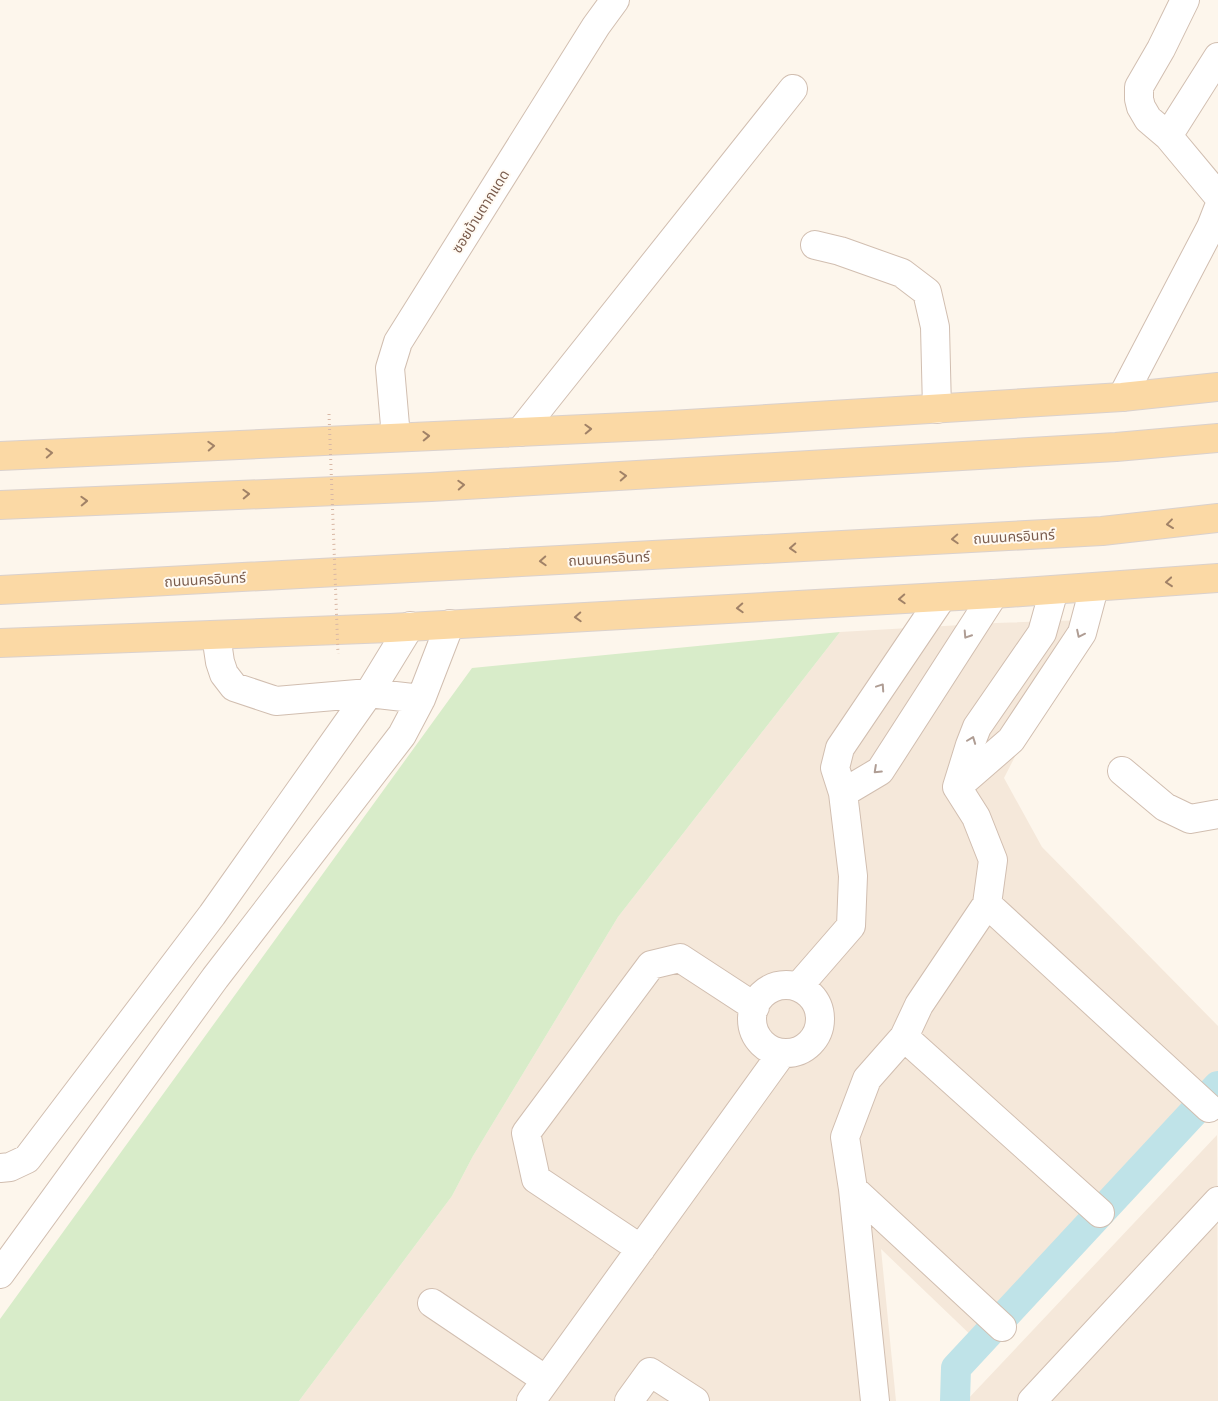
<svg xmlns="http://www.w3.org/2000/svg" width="1218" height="1401" viewBox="0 0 1218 1401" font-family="Barlow,'Noto Sans Thai',sans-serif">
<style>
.residential{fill:#f5e8da}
.green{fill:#d8ecc9}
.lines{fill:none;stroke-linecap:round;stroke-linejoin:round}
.canal{stroke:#bfe3e8;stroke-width:30}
.minor-casing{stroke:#d1beb0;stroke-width:30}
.major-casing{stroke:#dad1cd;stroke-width:30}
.minor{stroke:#fff;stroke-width:28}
.major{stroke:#fbd9a5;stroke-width:28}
.path-bridge{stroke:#d9b8a5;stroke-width:3;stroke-dasharray:1 4;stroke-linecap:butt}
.oneway{stroke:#a18267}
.oneway2{stroke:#af9d94}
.labels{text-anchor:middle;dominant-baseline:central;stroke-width:4;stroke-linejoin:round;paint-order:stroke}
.street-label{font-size:14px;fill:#7a5c4d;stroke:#fffaf3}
</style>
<rect width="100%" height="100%" fill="#fdf6ec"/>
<path class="residential" d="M1085 620 1004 778 1042 847 1218 1026V1104L1002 1327 978 1342 881 1249 896 1401H299L452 1196 473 1156 618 917 840 632 996 623Z
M1217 1135 1218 1401H966Z"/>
<path class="green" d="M840 632 618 917 473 1156 452 1196 299 1401H0V1319L472 668Z"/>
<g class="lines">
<path class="canal" d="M955 1401 956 1368 1218 1086"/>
<defs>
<path id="minor" d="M1185 0 1161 49 1139 87V99L1141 107 1148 119 1168 136 1218 196
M1168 136 1218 57
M815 245 840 251 902 273 927 292 935 327 937 409
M1122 397 1211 227 1218 209
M520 432 793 89
M396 437 390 368 398 342 596 26 615 0
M942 597 840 748 835 768 843 793 880 771 994 594
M216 635 220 662 224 674 234 687 276 701 369 693 421 699
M1122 771 1165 807 1190 819 1218 814
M957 787 1011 740 1082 633 1094 588
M987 904 1209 1108
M752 1019a34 34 0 1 1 68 0a34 34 0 1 1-68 0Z
M798 987 851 926 853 876 843 793
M904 1037 1100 1213
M0 1168 10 1167 27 1159 212 915 369 693 410 626
M853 1189 1002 1327
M641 1249 536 1179 526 1133 651 965 680 958 755 1007
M0 1274 215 978 402 735 421 699 450 624
M432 1303 546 1380
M531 1401 782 1053
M629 1401 650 1372 695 1401
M875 1401 853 1189 845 1137 867 1079 904 1037 919 1005 987 904 993 860 976 817 957 787 970 745 977 727 1042 633 1054 590
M1032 1401 1218 1201"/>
<path id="major" d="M0 456 671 425 1122 397 1218 387
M0 505 431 487 1116 447 1218 438
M0 590 1102 531 1218 518
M0 643 390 628 994 594 1218 578"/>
</defs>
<use href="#minor" class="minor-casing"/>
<use href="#major" class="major-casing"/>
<use href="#minor" class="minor"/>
<use href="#major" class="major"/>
<path class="path-bridge" d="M329 414 338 654"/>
</g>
<defs><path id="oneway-chevron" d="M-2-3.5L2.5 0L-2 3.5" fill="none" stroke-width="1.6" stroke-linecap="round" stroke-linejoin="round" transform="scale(1.25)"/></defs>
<g class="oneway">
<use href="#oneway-chevron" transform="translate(588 429) rotate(-2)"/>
<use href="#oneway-chevron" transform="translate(426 436) rotate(-2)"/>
<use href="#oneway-chevron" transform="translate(211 446) rotate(-3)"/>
<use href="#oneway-chevron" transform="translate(49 453) rotate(-3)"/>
<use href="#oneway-chevron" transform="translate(623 476) rotate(-3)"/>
<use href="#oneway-chevron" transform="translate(461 485) rotate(-3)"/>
<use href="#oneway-chevron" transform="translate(246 494) rotate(-2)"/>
<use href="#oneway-chevron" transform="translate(84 501) rotate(-2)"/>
<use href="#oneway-chevron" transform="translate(1170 524) rotate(173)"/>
<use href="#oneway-chevron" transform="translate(955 539) rotate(177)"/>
<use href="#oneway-chevron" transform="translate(793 548) rotate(177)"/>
<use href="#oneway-chevron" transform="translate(543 561) rotate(177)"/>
<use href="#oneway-chevron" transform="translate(1169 582) rotate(175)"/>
<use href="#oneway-chevron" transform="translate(902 599) rotate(177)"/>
<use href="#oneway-chevron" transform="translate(740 608) rotate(177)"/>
<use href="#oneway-chevron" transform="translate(578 617) rotate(177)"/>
</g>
<g class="oneway2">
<use href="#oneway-chevron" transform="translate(1080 634) rotate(116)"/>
<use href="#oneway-chevron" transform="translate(967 635) rotate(123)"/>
<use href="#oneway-chevron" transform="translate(881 687) rotate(-56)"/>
<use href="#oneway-chevron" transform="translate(972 740) rotate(-69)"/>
<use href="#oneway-chevron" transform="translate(877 770) rotate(137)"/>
</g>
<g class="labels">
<g class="street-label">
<text transform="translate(480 211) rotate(-58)">ซอยบ้านตากแดด</text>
<text transform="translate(1014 536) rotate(-3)">ถนนนครอินทร์</text>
<text transform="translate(609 558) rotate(-3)">ถนนนครอินทร์</text>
<text transform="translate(205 579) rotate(-3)">ถนนนครอินทร์</text>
</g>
</g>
</svg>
